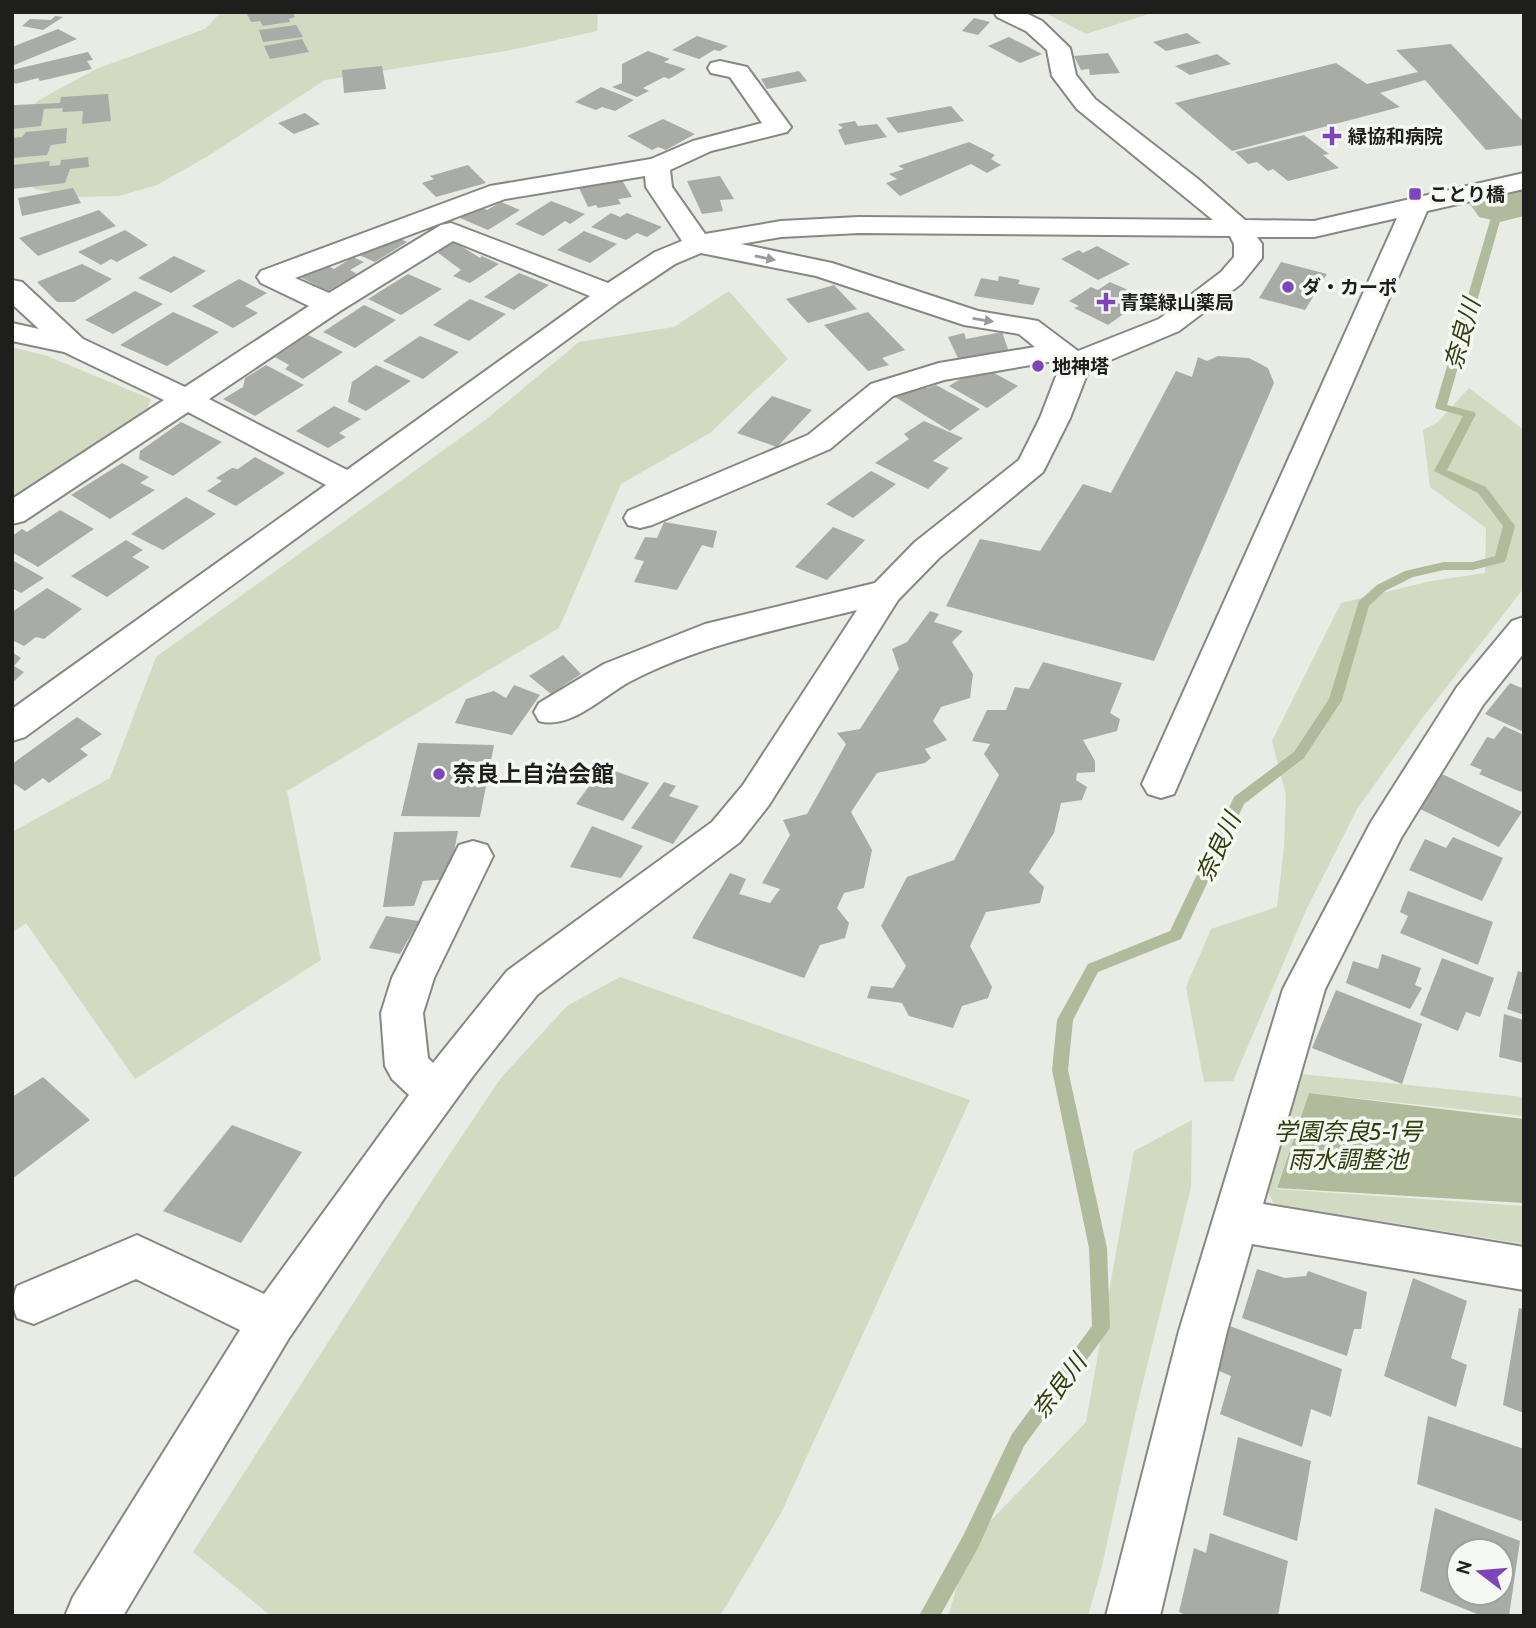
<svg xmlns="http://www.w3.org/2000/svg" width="1536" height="1628" viewBox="0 0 1536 1628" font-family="Cabin,'Noto Sans JP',sans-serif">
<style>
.green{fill:#d2dac2}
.water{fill:#b0bb9c}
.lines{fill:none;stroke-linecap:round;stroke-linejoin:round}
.stream{fill:#b0bb9c;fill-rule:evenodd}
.river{fill:#b0bb9c;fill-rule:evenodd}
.building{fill:#a9aba6;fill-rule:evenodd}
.minor-casing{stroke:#868883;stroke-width:4}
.minor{fill:#fff;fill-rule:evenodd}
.oneway{fill:#9a9a99}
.poi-dot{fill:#7e44ba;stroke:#f6f8f3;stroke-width:2.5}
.labels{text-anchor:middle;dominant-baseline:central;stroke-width:7;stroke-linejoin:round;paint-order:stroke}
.far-poi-label{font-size:19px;font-weight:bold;fill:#1e1f1d;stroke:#f6f8f3;text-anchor:start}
.poi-label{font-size:23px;font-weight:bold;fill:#1e1f1d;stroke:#f6f8f3;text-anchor:start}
.water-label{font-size:24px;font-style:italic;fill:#313e0b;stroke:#f6f8f3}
</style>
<rect width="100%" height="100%" fill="#e9ebe5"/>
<path class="green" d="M221 12H598L597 31 511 50 325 80 208 156 157 185 119 196 76 197 35 189 12 172V123L39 100 96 69 205 29Z
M1043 12H1155L1086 34Z
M729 291 788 359 710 433 621 484 559 628 287 791 321 960 135 1079 26 923 12 933V832L110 778 156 657 484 421 579 342 674 327Z
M12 347 47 356 151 399 146 414 12 501Z
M1469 388 1524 430V588L1420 721 1357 809 1307 908 1233 1081 1204 1082 1186 987 1211 929 1277 907 1284 847 1286 795 1272 741 1341 603 1431 581 1485 573 1486 528 1430 487 1423 430 1438 422Z
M620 977 970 1100 781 1513 720 1616H271L193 1552 439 1170 501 1078 567 1006Z
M1301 1074 1524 1097V1116L1309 1093 1276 1189 1524 1206V1244L1274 1204 1267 1191 1266 1177Z
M1192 1120 1191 1187 1135 1415 1102 1566 1088 1616H948L971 1541 1086 1422 1134 1151Z"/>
<path class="water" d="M1309 1093 1524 1119V1203L1277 1188Z"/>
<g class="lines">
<path class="stream" d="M1500 201 1505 204 1447 405 1474 412 1476 414 1447 470 1486 487 1513 523 1515 526 1506 559 1504 562 1473 570H1444L1413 577 1385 591 1369 606 1342 700 1304 758 1244 804 1181 939 1098 972 1073 1020 1068 1070 1107 1248 1110 1328 1024 1446 978 1548 940 1616H919L964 1534 1012 1434 1092 1326 1089 1248 1052 1070 1057 1020 1088 964 1170 931 1234 797 1294 752 1329 699 1359 601 1377 585 1405 571 1444 562H1473L1495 556 1503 526 1478 493 1434 471 1463 416 1437 409 1435 407 1495 204Z"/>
<path class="river" d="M1524 179V216L1500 222 1479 217 1470 204 1479 191Z"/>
</g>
<path class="building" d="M261 12H292L295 17 289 19 290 22 263 26 260 21 251 22 247 14Z
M55 16 63 17 43 30 22 26 30 19 51 20Z
M974 18 990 22 978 35 962 31Z
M296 25 303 37 263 42 259 30Z
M58 29 77 39 12 66V47Z
M1187 33 1201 43 1166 51 1153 42Z
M697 36 728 46 720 51 714 50 699 59 672 50Z
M1009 37 1042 54 1020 63 988 46Z
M302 39 309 52 270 59 264 46Z
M1451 44 1524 122V145L1486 150 1425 80 1380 93 1400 107 1232 151 1175 103 1336 63 1367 84 1418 72 1396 50Z
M648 51 670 59 664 62 686 69 669 79 664 77 643 88 649 91 637 97 612 87 622 83V64Z
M88 52 93 60 87 61 92 69 40 81 38 78 15 84 12 79V70Z
M1108 53 1120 73 1090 75 1089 69 1081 70 1074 56Z
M1217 54 1231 64 1190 75 1175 66Z
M382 66 386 89 344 93 342 70Z
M799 71 807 81 767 89 761 79Z
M601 87 634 100 615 111 602 107 596 110 575 102Z
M108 94 111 121 82 124 83 111 62 112 63 108 44 109 41 126 12 129 14 105 60 103 61 97Z
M951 106 964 121 898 133 886 118Z
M305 113 320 124 294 134 278 123Z
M663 119 695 134 666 150 658 147 652 150 627 136Z
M855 121 858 126 877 124 887 137 845 145 838 130 843 128 838 124Z
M67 128 66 143 51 145 47 155 12 158V138L22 137 26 132Z
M1304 135 1329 154 1323 155 1339 168 1288 181 1273 169 1268 171 1257 162 1248 164 1235 152Z
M969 142 995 155 991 159 1001 165 987 173 971 164 900 196 886 183 897 179 889 174 904 169 898 166Z
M88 157 89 167 70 169 65 183 12 189V165L50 161 49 166 60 165 61 160Z
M468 165 486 183 436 197 422 183 434 179 430 176Z
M720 176 734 199 720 200 723 211 702 214 687 181Z
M622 180 632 197 618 199 621 204 598 208 596 205 588 207 579 188Z
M73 188 81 203 22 216 18 198Z
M551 201 585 214 570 224 565 221 543 236 515 224Z
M501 202 520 210 488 230 460 218 479 206 487 210Z
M99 210 116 226 38 256 19 238Z
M611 213 620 217 627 213 662 227 647 237 637 233 626 240 591 227Z
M125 230 148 245 117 262 111 259 101 265 78 252Z
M584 231 617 244 590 263 557 250Z
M396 237 407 242 375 262 359 255Z
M455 242 480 258 482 256 499 264 470 283 453 276 461 270 437 252Z
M1097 246 1130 264 1098 280 1061 259 1079 250 1083 253Z
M174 256 206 271 171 293 138 278Z
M353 257 364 262 350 270 357 274 328 291 300 277 324 264 334 269Z
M1281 262 1327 274 1305 310 1259 298Z
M82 264 112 279 74 302H57L37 282Z
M519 273 549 285 514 310 484 297Z
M408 274 442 289 401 315 368 299Z
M999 276 1020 280 1018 284 1040 288 1033 305 974 296 981 278 998 281Z
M239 279 267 293 245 306 258 313 233 328 192 306Z
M1110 282 1146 298 1108 325 1074 308 1079 306 1069 301 1091 287 1098 290Z
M834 285 857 309 808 323 786 299Z
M135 291 163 304 113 334 85 320Z
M470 299 506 314 469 341 433 325Z
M364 305 396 320 355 348 323 332Z
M173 312 219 332 167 366 120 345Z
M868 312 905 350 882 358 889 365 868 371 824 325Z
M1002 332 1009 352 958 358 948 337 964 333 966 339Z
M308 335 343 352 303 379 285 369 289 365 275 357Z
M420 336 459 352 423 379 383 361Z
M1218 356 1249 358 1268 368 1274 383 1154 661 946 606 980 539 1040 551 1083 484 1111 493 1176 371 1192 377 1198 357 1207 361Z
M266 365 304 385 255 416 223 399 243 387 245 378Z
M376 365 411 381 366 411 348 402 352 382Z
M994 373 1018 386 987 408 949 386 967 375Z
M921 385 927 388 936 385 980 409 950 431 892 395Z
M772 396 812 410 777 447 737 433Z
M334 406 361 419 339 433 346 437 328 448 296 431Z
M924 421 963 438 933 461 949 468 928 489 875 463 909 439 904 434Z
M181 422 222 442 173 476 139 459 140 451Z
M255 457 285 473 236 506 207 491 222 481 216 478 232 468 238 469Z
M122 463 149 477 140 483 155 490 110 519 71 495Z
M871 471 896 484 853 518 826 504Z
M186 497 216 514 163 550 131 534Z
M60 510 94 529 38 567 12 552V536L22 529 27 532Z
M664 522 717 531 713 548 702 545 677 590 634 582 644 561 634 559 645 537 657 538Z
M833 527 865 540 827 580 795 567Z
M126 540 143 550 132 557 150 567 107 597 71 576Z
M12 560 44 578 21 593 12 588Z
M47 588 82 609 44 639 36 637 24 646 12 640V612Z
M930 611 939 614 934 622 963 631 952 642 973 674 970 698 941 707 933 721 947 740 925 749 931 758 925 763 877 773 851 812 872 850 864 888 844 893 837 908 849 923 845 938 820 945 804 978 692 938 730 873 746 879 739 894 770 903 780 889 762 883 790 835 783 820 807 814 846 744 837 733 860 729 899 669 892 649 907 642Z
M12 652 21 658 14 666 24 672 12 683Z
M563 655 581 674 551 694 529 676Z
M1043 662 1122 683 1110 713 1120 719 1117 731 1083 740 1095 761V772L1077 773 1076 780 1087 787 1082 800 1061 803 1054 833 1029 872 1044 887 1040 903 986 912 970 946 992 987 988 998 962 1006 953 1028 909 1016 902 1003 867 998 871 986 893 988 906 966 881 926 907 877 954 860 999 775 984 754 990 744 972 741 987 710H1006L1015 687 1029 689Z
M1510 683 1524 689V732L1485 714Z
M514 685 540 695 512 735 455 723 466 699 494 691 506 698Z
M77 717 102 734 80 749 88 755 49 783 43 778 25 791 12 782V764Z
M1504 726 1524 735V788L1521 792 1479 774 1482 770 1470 765 1487 737 1494 739Z
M418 743 494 745 480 817 401 816Z
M603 767 649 783 623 821 576 804Z
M1442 774 1522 812 1499 847 1418 808Z
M664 782 676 786 669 796 699 806 673 844 631 828Z
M592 826 643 846 621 878 570 867Z
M458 831 449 879 423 881 414 906 383 907 394 832Z
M1453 837 1503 858 1482 901 1409 870 1425 839 1446 848Z
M1408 891 1493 922 1478 965 1400 933 1408 916 1400 912Z
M386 916 419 921 400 954 369 948Z
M1382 954 1421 968 1415 985 1422 988 1410 1009 1346 983 1353 961 1378 969Z
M1442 958 1494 978 1480 1017 1466 1012 1458 1031 1420 1015Z
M1518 971 1524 973V1015L1507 1009Z
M1336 990 1422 1024 1402 1084 1312 1048Z
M1504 1014 1524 1020V1063L1499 1057Z
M43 1077 90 1120 12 1179V1097Z
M232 1125 302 1152 241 1243 163 1211Z
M1257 1269 1285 1278 1306 1276 1308 1271 1367 1292 1361 1329H1354L1347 1356 1242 1318Z
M1413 1278 1467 1301 1451 1358 1467 1365 1456 1407 1384 1376Z
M1519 1308 1524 1309V1413L1503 1405Z
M1230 1326 1342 1369 1331 1417 1311 1409 1302 1447 1220 1414 1231 1376 1217 1370Z
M1428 1416 1524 1449V1522L1417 1484Z
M1238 1437 1311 1461 1297 1541 1223 1515Z
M1435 1508 1520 1541 1509 1616H1482L1420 1591ZM1459 1551H1501V1593H1459Z
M1210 1533 1288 1561 1278 1616H1188L1179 1612 1194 1548 1206 1553Z"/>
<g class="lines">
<defs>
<path id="minor" d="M994 12H1024L1042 21 1070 48 1076 75 1095 99 1198 179 1245 220 1314 221 1524 173V189L1427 211 1174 794 1161 798 1148 794 1142 784 1397 218 1314 237H1257L1262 244V258L1241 284 1179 331 1089 369 1070 418 1043 472 939 558 898 600 769 805 740 842 537 995 473 1076 383 1200 289 1338 123 1616H65L73 1597 240 1330 136 1279 34 1324 17 1318C12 1305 12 1299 17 1286L137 1235 264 1294 409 1095 392 1079 385 1066 381 1013 392 978 459 845 473 841 487 845 493 856 434 978 423 1013 428 1058 433 1063 507 971 712 822 743 785 857 610C779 629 700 645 629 682 602 697 570 730 539 721L534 712 539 703 604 664 705 624 875 583 915 542 1019 460 1040 418 1060 366 1054 361 944 380 893 396 830 449 652 525 640 528 628 525 624 518 628 511 808 435 871 384 939 363 1035 347 1019 334 964 325 816 276 701 253 675 264 621 300 25 737 12 741V709L326 485 188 412 24 521 12 524V499L164 400 64 352 12 341V323L39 329 12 304V280L22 282 83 339 185 387 309 306 261 283 257 277 261 271 490 186 651 159 693 141 762 123 730 77 711 73 708 68 711 63 720 61 747 67 791 127 787 132 711 151 670 170 672 187 705 234 781 221 859 217 1213 220 1077 109 1052 76 1047 50 1026 31 997 17ZM645 176 646 187 682 241 655 252 608 283 451 223 441 225 329 293 295 278 505 199ZM859 233 1230 236 1234 244V257L1221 272 1159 319 1078 351 1038 321 978 311 832 263 741 244 781 237ZM453 241 590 296 347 470 209 399 340 311Z
M1524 617V653L1483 705 1401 838 1325 989 1263 1204 1524 1247V1290L1252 1244 1227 1331 1160 1616H1106L1179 1331 1283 989 1371 822 1457 687 1512 621Z"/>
</defs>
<use href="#minor" class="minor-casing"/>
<use href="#minor" class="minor"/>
</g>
<defs><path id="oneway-solid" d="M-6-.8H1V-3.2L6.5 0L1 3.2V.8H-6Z" transform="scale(1.75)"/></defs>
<g class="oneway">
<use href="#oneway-solid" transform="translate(765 258) rotate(12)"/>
<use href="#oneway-solid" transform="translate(983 320) rotate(9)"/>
</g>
<g class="poi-dot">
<path d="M1328.5 125.5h7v7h7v7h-7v7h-7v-7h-7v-7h7z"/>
<rect x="1408" y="187" width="14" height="14" rx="3.5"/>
<circle cx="1288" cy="287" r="7"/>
<path d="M1102.5 291.5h7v7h7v7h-7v7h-7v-7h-7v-7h7z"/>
<circle cx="1038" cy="366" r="7"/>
<circle cx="439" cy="774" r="7"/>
</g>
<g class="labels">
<g class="far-poi-label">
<text x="1348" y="136">緑協和病院</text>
<text x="1429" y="194">ことり橋</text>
<text x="1302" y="287">ダ・カーポ</text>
<text x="1120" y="302">青葉緑山薬局</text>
<text x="1052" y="366">地神塔</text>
</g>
<g class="poi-label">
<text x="453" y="774">奈良上自治会館</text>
</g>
<g class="water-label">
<text transform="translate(1462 334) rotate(-74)">奈良川</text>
<text transform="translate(1218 847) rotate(-65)">奈良川</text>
<text x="1348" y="1131">学園奈良5-1号<tspan x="1348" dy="28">雨水調整池</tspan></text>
<text transform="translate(1059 1386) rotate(-53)">奈良川</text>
</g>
</g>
<rect width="1536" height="1628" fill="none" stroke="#1e1f1d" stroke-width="28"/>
<g transform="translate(1480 1572) rotate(286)"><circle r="33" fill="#f6f8f3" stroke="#a0a19d" stroke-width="2"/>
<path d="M0-5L12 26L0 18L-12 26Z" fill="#7e44ba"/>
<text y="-10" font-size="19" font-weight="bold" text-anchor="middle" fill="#1e1f1d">N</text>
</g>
</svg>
